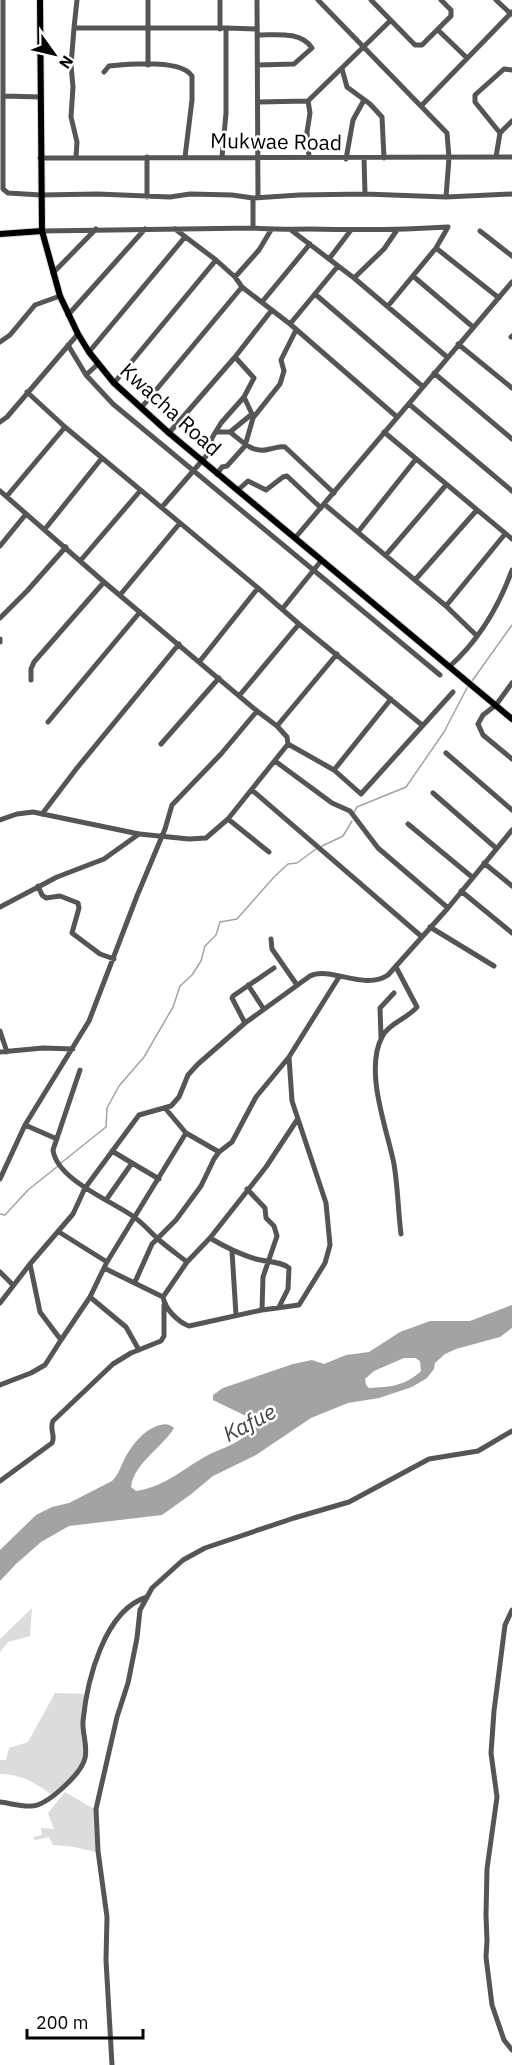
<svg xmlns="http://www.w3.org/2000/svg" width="512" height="2065" viewBox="0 0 512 2065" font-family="'IBM Plex Sans',sans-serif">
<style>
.green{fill:#dcdcdc}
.water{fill:#a3a3a3;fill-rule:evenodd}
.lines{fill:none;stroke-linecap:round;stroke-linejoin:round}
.stream{stroke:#a3a3a3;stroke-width:1.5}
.major-casing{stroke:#dbdbdb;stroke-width:8}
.minor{stroke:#555;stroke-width:5}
.major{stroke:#000;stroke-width:6}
.labels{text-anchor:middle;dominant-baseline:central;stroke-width:5;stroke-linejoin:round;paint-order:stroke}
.street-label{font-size:21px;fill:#000;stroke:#fff}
.water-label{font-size:22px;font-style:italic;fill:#444;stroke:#fff}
</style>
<rect width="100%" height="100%" fill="#fff"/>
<path class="green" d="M32 1608 30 1636 8 1642 0 1652V1639Z
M55 1693 87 1694 83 1724 85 1742 82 1767 52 1795C36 1783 21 1774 0 1774V1760H6L9 1748 28 1742Z
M65 1792 94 1809 96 1852 74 1847 53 1845 49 1837 35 1840 33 1837 42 1835 41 1828 54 1829 48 1813Z"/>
<path class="water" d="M512 1305V1328L500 1337 456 1349 445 1354 435 1363 434 1369 427 1378 412 1387 379 1398 348 1403 311 1418 256 1455 213 1476 190 1495 162 1515 69 1526 41 1542 16 1564 0 1581V1550L36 1515 52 1507 69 1503 112 1481C119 1474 121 1465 126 1456 133 1444 143 1431 157 1426 164 1424 168 1423 174 1428 162 1448 134 1463 131 1487L136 1491C166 1487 186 1466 212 1453 224 1448 236 1444 246 1435 250 1432 251 1428 252 1423L250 1418 213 1400V1395L223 1388 293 1364 312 1360 324 1364 346 1355 369 1352 400 1332 430 1321H470ZM404 1358H415L420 1361 421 1371C405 1386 390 1387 369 1388L366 1385 365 1379 374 1371Z"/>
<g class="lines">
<path class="stream" d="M472 681 512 625
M354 812 357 807 406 787 444 732 469 684
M322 846 343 836 352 821
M61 1163 106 1127 107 1108 119 1086 144 1057 173 1007 180 986 192 975 201 961 205 946 216 935 220 922 237 919 274 877 288 864 297 863 316 849
M0 1214 5 1215 28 1190 58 1166"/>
<defs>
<path id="major" d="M40 0 42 231 60 296 78 334 89 352 114 383 169 433 512 719
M0 234 42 231"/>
</defs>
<use href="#major" class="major-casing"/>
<path class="minor" d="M3 0V189L8 193 41 195
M77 0 74 28H226
M148 0V65
M257 0 258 198
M318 0 447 133 449 158 446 197
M371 0 415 45H422L451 16V10L441 0
M496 0 511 14
M74 28 71 65 73 87 71 117 77 142 76 157
M220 29V0
M438 30 467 58
M258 35C276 35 301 31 312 48L294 64 258 65
M342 69 347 87 370 104 382 117 384 158
M104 72 109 66C128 64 181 59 192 76V100L185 157
M4 96 41 97
M308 101 310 113 307 132 309 157
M258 102 308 101 390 21
M422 105 512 12
M500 133 475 102V95L504 69 512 70
M222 157 226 113V28L257 29
M496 157 500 133 512 121
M40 158 512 157
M364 158 365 194
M346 159 353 120 364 100
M41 195 98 194 170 197 190 194 232 195 253 198 299 195 365 194 446 197 512 194
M147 197V157
M253 198V228
M175 229 216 260 235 277 242 287 290 324 397 417
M291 230 354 278 447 357
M42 231 253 228C272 230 290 229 309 229 356 230 402 230 448 227L436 248 388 306
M480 231 512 256
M436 248 499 298
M329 259 351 230
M53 273 96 229
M413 276 473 327
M235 277 259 250 271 230
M354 278 384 249 397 230
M315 294 422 386
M262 302 310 244
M68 315 145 229
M290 324 338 266
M511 337 512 336
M0 342 10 335 35 305 60 296
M458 344 512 388
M68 345 86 375 113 404 440 675
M89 352 185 237
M434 373 512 439
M86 375 98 364
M114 383 216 260
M27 392 65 427 258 588 299 624 422 725
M409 404 512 491
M141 408 242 287
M0 422 7 417 78 334
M216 432H230C243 442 252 454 270 449 277 448 279 446 285 447L334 493
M230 432 252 414 244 397 254 378 235 357
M384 432 512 539
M169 433 235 357 271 311
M217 474 222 467 227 466 245 446 253 418 280 384 284 371 281 360 296 330
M238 490 248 481 266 490 283 477 287 476 321 508
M0 491 104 582 257 711 221 754 172 805 165 829 137 896 89 1021 25 1125 0 1179
M7 496 65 427
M324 504 446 606 477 636
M162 507 207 455 212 438 221 423 244 397
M45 529 102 458
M358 532 416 459
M295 538 512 282
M0 546 26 514
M386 555 446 485
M81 560 140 491
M415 580 476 511
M120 595 180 523
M446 606 505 534
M283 608 321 561
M0 618 27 591 66 547
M0 639V642
M200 661 258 588
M449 667C478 641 499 606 512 570
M31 680V669L34 662 104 582
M512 683 496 705 483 715 478 724 483 735 512 759
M239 696 299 624
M391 699 334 770 361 794 453 692
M257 711 277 726 337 654
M48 722 140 612
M161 744 219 678
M288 744 334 770
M446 753 512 810
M275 761 332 803 350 811 378 848 448 908
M252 790 421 936
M433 793 496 848
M42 814 77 768 179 644
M228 819 269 852
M0 820 17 814 33 812 139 834 189 839 206 838 228 819 288 744 287 737 277 726
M408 824 472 877
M484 863 512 886
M38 886 42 895 46 898 60 896 78 903 79 908 72 933 100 954 114 959
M461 891 512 933
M0 907 57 877 104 859 139 834
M430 927 494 966
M271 939 272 949 297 985
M396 967 417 1007C408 1018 388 1024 382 1037 364 1071 387 1129 394 1164 398 1188 398 1210 401 1234
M248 985 263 1008
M245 1023 232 998 233 996 274 968
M0 1031 7 1052
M381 1037 380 1008 394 993
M0 1052 43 1048 73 1049
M80 1070 53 1150C57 1180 112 1201 134 1217 143 1223 150 1232 158 1239 167 1247 177 1254 187 1262
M25 1125 57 1139
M186 1133 219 1152
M112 1151 132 1163
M247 1189 265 1208 266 1218 274 1226 277 1236 263 1277 262 1310
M106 1200 132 1163 159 1179
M59 1232 107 1262 104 1268 163 1297C165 1309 178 1322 189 1326L262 1310 299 1305 325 1263 330 1245 326 1203 292 1101 289 1057 339 977
M210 1238C225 1247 239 1254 256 1259 266 1262 281 1261 289 1268L288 1289 279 1307
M232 1251 236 1315
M107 1262 186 1133 165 1108
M0 1272 13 1285
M135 1282 152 1244 176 1220 201 1186 214 1159 219 1152 232 1142 256 1097 289 1057
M90 1297 126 1327 139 1350
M163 1297 187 1262 210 1238 266 1167 297 1120
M0 1303 30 1264 73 1214 85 1188 139 1115 171 1106 179 1097 188 1075 198 1064 245 1023 310 976C330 966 365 991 388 975L448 908 512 830
M61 1340 90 1297 104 1268
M0 1385 31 1373 45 1365 61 1340 40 1312 30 1264
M0 1481 52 1443C56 1436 49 1429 53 1421L113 1364 131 1353 161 1341 164 1336V1305
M512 1610 505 1625 494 1711 491 1753 497 1797 487 1869 486 1915 487 1941 486 1957 492 2005 504 2040 512 2050
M0 1802C9 1803 22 1807 32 1806 48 1805 82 1773 85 1758 88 1746 82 1733 83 1721 87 1681 104 1610 147 1597
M112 2065 106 1960 107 1917 98 1851 96 1809 117 1717 128 1683 137 1638 140 1610 152 1588 183 1560 205 1548 294 1518 349 1502 429 1459 478 1451 512 1431"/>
<use href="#major" class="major"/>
</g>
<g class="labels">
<g class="street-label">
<text transform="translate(276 141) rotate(1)">Mukwae Road</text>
<text transform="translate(171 409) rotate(42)">Kwacha Road</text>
</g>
<g class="water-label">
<text transform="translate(249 1422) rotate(-28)">Kafue</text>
</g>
</g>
<g transform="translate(54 54) rotate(124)" stroke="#ffffff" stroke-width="4.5" paint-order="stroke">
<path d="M0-4.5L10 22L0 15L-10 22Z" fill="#000000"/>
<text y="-9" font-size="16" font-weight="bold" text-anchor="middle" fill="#000000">N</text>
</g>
<path d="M27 2029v9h116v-9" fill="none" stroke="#000000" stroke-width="3"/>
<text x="36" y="2029" font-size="18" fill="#000000" stroke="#ffffff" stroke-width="4.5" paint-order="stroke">200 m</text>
</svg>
